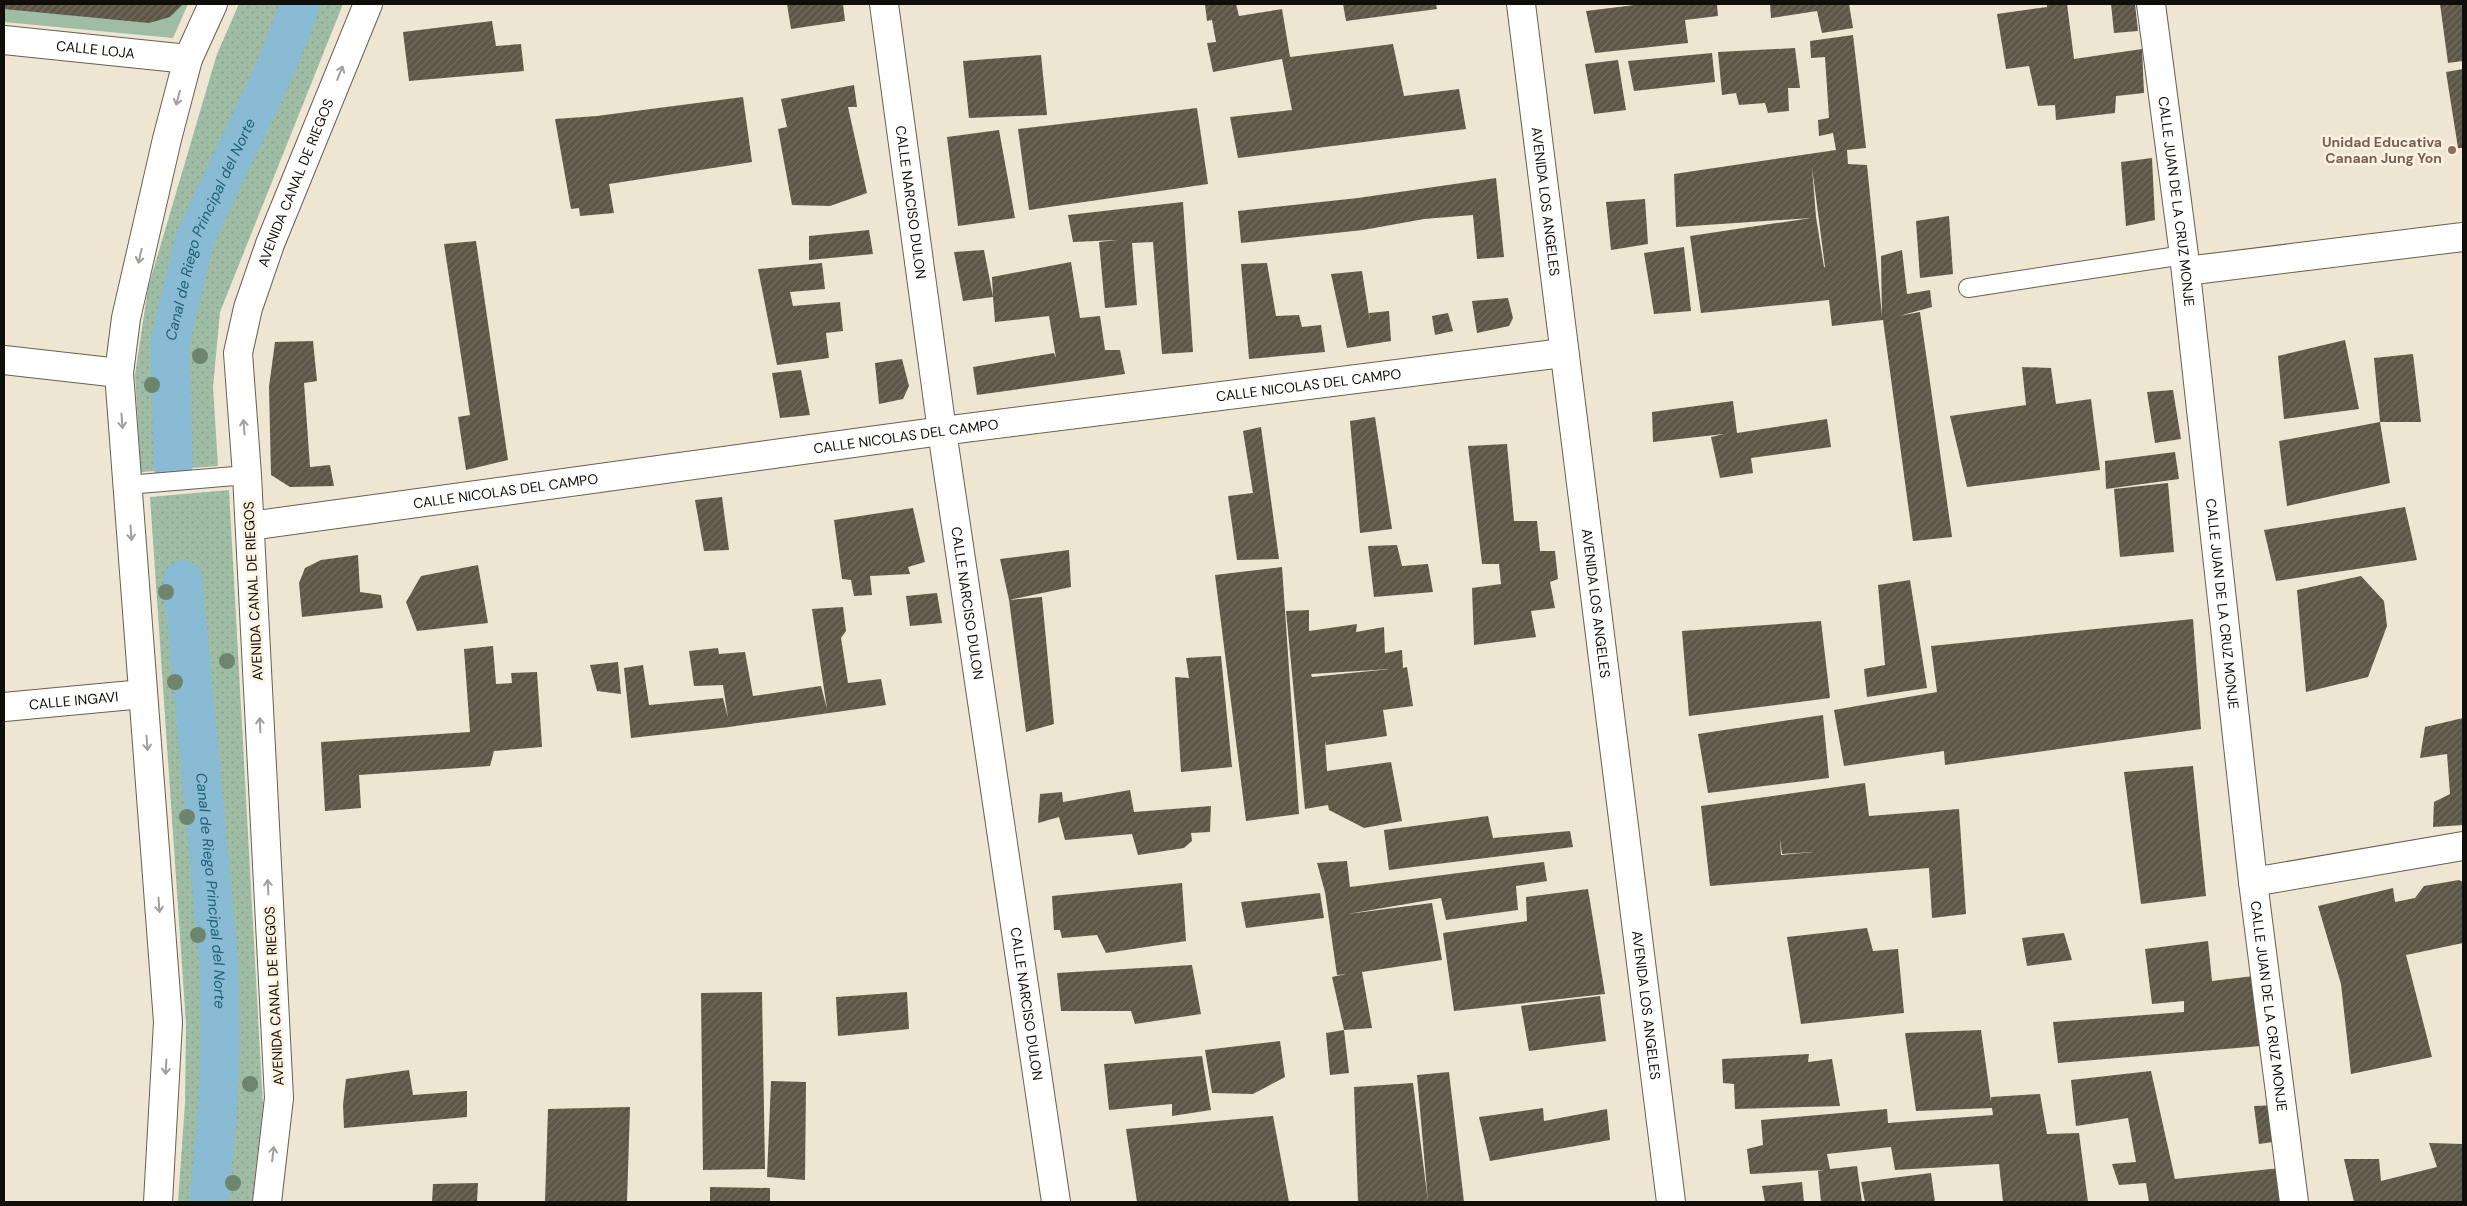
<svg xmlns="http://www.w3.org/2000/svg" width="2467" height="1206" viewBox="0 0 2467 1206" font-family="'DM Sans',sans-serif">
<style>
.grass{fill:url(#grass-dots)}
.green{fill:#9fbca4}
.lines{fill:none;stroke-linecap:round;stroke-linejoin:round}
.canal{stroke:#89bbd5;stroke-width:39}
.building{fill:url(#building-hatch);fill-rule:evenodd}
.lane-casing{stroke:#676050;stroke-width:20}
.street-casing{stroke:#676050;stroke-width:30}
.secondary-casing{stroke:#676050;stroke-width:30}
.lane{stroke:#fff;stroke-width:18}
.street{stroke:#fff;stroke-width:28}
.secondary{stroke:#fff;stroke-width:28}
.tree{fill:#6d856c}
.oneway{stroke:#9f9f9c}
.education-dot{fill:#8d6e63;stroke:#fbf2e0;stroke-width:2}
.labels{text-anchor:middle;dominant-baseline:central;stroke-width:5;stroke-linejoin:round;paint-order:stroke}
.street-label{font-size:14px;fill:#100e08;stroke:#fbf2e0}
.education-label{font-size:14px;font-weight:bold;fill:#785e54;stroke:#fbf2e0;text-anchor:end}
.water-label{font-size:15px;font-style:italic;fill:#215f7a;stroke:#fbf2e0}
</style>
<defs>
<pattern id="grass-dots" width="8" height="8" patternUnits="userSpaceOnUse" patternTransform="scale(1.25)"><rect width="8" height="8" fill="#9fbca4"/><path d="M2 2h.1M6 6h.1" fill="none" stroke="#88a08c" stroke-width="1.8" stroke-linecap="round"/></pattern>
<pattern id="building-hatch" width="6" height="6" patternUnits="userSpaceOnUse" patternTransform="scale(1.25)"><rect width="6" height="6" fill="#5d5646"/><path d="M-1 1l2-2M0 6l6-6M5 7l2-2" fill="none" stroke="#746e62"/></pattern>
</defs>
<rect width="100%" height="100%" fill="#eee5d3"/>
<path class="grass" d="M239 4H343L220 312 213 387 218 466 141 472 135 375 148 288 217 54Z
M229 490 263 1106 252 1202H178L185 1103 186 1024 150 497Z"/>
<path class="green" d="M4 4H188L173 38 4 22Z"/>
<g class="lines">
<g class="canal">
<path id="s1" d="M173 466 170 342 195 238 276 67 301 4"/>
<path id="s2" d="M183 580 219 965 220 1046 218 1104 209 1202"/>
</g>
</g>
<path class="building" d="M4 4H183L170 17 149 23 4 9Z
M787 4H843L845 21 791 29Z
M1205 4H1236L1239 16 1282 9 1290 57 1393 44 1404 96 1459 89 1466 129 1238 158 1230 117 1292 110 1282 59 1213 72 1207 43 1216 42 1212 20 1207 21Z
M1343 4H1436L1437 9 1346 21Z
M1643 4H1717L1718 16 1685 20 1688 43 1595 53 1586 11Z
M1770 4H1849L1853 28 1822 33 1817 11 1771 18Z
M2047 4H2067L2074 59 2142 49 2144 93 2116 96 2115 113 2056 120 2055 105 2038 106 2029 66 2006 69 1997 14 2047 7Z
M2111 4H2135L2138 31 2114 33Z
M2440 4H2463V61L2448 63Z
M492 21 496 46 521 44 524 71 409 81 403 32Z
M1853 35 1866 148 1847 150 1848 164 1867 165 1882 316 1881 256 1902 250 1907 294 1930 290 1932 307 1899 316 1920 312 1952 537 1913 541 1883 320 1832 326 1829 300 1701 313 1690 236 1811 218 1676 227 1674 174 1836 150 1833 133 1819 136 1818 120 1829 118 1825 57 1811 58 1810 41ZM1812 167 1825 267H1824L1816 217Z
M1795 48 1800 88H1788L1789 111 1768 113 1765 103 1739 105 1736 93 1722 95 1718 52Z
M1712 53 1715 82 1634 91 1628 61Z
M1041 55 1047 115 969 118 963 61Z
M1618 60 1626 110 1594 114 1585 64Z
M2463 69V148H2458L2446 72Z
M854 85 857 107H848L867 193 830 206 792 205 778 129 787 127 781 99Z
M743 97 752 162 609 184 614 213 580 216 579 208 571 209 555 119 597 116Z
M1197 108 1208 184 1029 210 1018 129Z
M999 130 1015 218 958 226 947 137Z
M2152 158 2155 220 2126 226 2121 162Z
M1496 178 1504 257 1477 259 1473 215 1424 219 1363 230 1241 243 1238 211 1358 198Z
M1645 199 1648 244 1611 250 1606 202Z
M1183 202 1193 352 1162 354 1153 242 1132 243 1137 305 1105 308 1099 242 1117 240 1073 242 1068 215Z
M1949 216 1953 274 1920 278 1916 221Z
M869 230 873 254 809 260V236Z
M476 241 508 460 466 470 458 417 470 415 444 244Z
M1684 247 1691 311 1654 314 1644 253Z
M984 250 993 297 992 277 1071 262 1080 318 1100 316 1105 350H1120L1125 374 977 395 973 367 1054 353 1056 358 1049 316 995 322 993 297 963 301 954 252Z
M822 263 825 289 790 292 793 306 840 302 843 331 826 333 829 358 777 365 758 269Z
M1267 263 1276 316 1299 315 1302 327 1321 325 1325 352 1249 359 1241 264Z
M1362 271 1370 322 1369 313 1389 311 1391 341 1347 348 1331 274Z
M1508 298 1513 318 1509 326 1477 333 1472 301Z
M1448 313 1453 331 1435 335 1432 316Z
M2345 340 2359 409 2284 419 2278 356Z
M313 341 317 381 304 383 310 467 330 465 334 486 290 487 271 475 269 387 275 342Z
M2413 354 2421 422H2380L2374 358Z
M902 359 909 386 903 399 879 404 875 363Z
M2022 367 2051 368 2056 404 2091 399 2100 470 1967 487 1950 416 2026 405Z
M801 370 810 415 780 418 772 373Z
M2173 390 2181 439 2155 443 2147 392Z
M1733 401 1737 433 1827 419 1831 447 1751 458 1753 473 1720 478 1711 437 1724 434 1653 442 1652 412Z
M1375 417 1392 529 1360 533 1350 421Z
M2380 422 2390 483 2287 506 2279 441Z
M1261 427 1279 559 1237 560 1228 496 1253 493 1243 431Z
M1507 444 1514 521H1537L1540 551H1555L1558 579 1550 582 1555 608 1531 611 1536 637 1474 645 1472 588 1501 584 1499 564H1482L1468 446Z
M2175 452 2179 479 2106 489 2105 461Z
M2168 483 2174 552 2120 557 2114 489Z
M722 497 729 550 704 551 695 500Z
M2405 507 2417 560 2276 581 2264 530Z
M913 508 925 562 908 567 910 574 870 576 872 595 854 596 851 580 842 579 834 520Z
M1397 545 1402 566 1428 564 1433 592 1374 597 1368 546Z
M1069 550 1071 587 1009 600 1000 559Z
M358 555 360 592 381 595 383 608 302 617 299 583 305 568 321 560Z
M478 565 488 623 417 631 406 602 421 576Z
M1282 567 1299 814 1246 821 1215 575Z
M2361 576 2384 601 2387 626 2368 677 2306 692 2297 590Z
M1910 580 1927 688 1867 697 1864 669 1885 665 1878 585Z
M937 593 942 623 910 626 906 596Z
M1042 597 1054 724 1026 732 1009 600Z
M843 607 846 631 841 638 848 683 881 679 886 705 729 727 631 738 624 668 643 665 649 705 723 698 728 718 723 685 694 686 689 651 718 648 719 654 745 652 753 696 821 686 827 709 812 609Z
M1309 610V631L1357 624 1356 632 1384 627 1385 653 1402 650 1403 668 1407 667 1413 706 1383 710 1387 736 1326 745 1325 740 1327 771 1391 762 1402 821 1364 828 1329 810 1328 805 1305 809 1286 611ZM1390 669 1312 677 1311 674Z
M2193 619 2201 729 1945 765 1944 751 1844 766 1834 710 1937 692 1931 646Z
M1821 621 1830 698 1689 716 1682 631Z
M493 646 496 684 512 683 511 673 537 672 542 747 494 751 490 766 359 775 361 808 325 811 321 742 470 732 464 649Z
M1221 656 1232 767 1181 772 1175 677 1189 678 1186 658Z
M618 662 621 694 597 691 590 665Z
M1823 715 1829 778 1708 793 1698 734Z
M2463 718V825L2433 827 2434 802 2450 794 2447 754 2420 758 2425 727Z
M2193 766 2206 896 2141 904 2124 772Z
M1865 783 1869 816 1959 809 1966 914 1932 918 1929 868 1710 886 1701 806ZM1780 838 1782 854 1814 852 1781 855Z
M1130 790 1134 812 1211 806 1210 832 1191 833 1192 841 1184 848 1138 855 1132 834 1065 840 1059 817 1038 823 1040 794 1062 792 1063 802Z
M1488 816 1493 838 1570 831 1573 847 1389 870 1384 830Z
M1347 861 1350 887 1544 862 1547 881 1516 886 1518 910 1446 920 1441 898 1348 914 1432 903 1442 960 1362 972 1372 1028 1344 1030 1332 977 1346 974 1337 975 1325 892 1317 863Z
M2459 880 2463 882V943L2406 955 2432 1057 2351 1074 2341 984 2318 906 2393 888 2395 902 2415 898 2424 886Z
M1182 883 1186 941 1106 953 1097 935 1062 938 1060 930H1054L1052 896Z
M1588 889 1605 994 1454 1011 1443 933 1527 921 1526 897Z
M1320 893 1324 918 1246 928 1241 902Z
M1867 928 1873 951 1898 949 1904 1013 1801 1024 1787 937Z
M2064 933 2072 960 2027 966 2022 938Z
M2208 941 2212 981 2254 976 2261 1046 2058 1063 2053 1022 2184 1012V1001L2152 1004 2145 949Z
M1192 965 1201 1014 1135 1024 1131 1011H1061L1057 973Z
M762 992 765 1169 703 1170 701 993Z
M907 992 909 1029 838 1036 836 997Z
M1600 996 1606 1041 1529 1051 1521 1006Z
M1344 1030 1349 1073 1330 1075 1326 1033Z
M1981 1030 1991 1102V1097L2040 1094 2047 1134 2079 1133 2088 1202H2003L1999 1164 1895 1170 1891 1147 1827 1154 1830 1169 1857 1166 1862 1202H1821L1818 1171 1824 1170 1750 1174 1747 1149 1763 1145 1761 1120 1887 1109 1888 1123 1993 1115 1992 1108 1916 1111 1905 1033Z
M1280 1041 1285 1077 1253 1094 1212 1093 1205 1050Z
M1809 1054 1808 1062 1832 1059 1840 1106 1735 1109 1734 1084 1723 1083 1722 1059Z
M1202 1056 1211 1110 1172 1116V1104L1109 1110 1104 1064Z
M409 1070 413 1095 467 1091V1117L344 1128 343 1105 346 1079Z
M2151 1071 2175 1179 2290 1167 2294 1202H2149L2146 1183 2119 1185 2112 1164 2136 1162 2128 1118 2076 1126 2071 1080Z
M1449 1072 1464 1202H1428L1417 1075Z
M771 1081 806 1082 805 1180 767 1177Z
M1413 1083 1428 1202H1358L1354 1087Z
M2282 1105 2286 1140 2259 1144 2254 1106Z
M630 1107 627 1202H545L548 1109Z
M1543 1108 1544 1121 1607 1109 1610 1140 1490 1161 1479 1117Z
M1273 1116 1289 1202H1137L1126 1129Z
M2429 1143 2463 1144V1202H2354L2344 1159H2379L2381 1181 2437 1167Z
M1931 1173 1935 1202H1865L1861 1182Z
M1802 1182 1804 1202H1765L1762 1186Z
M478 1183 477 1202H432L433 1184Z
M710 1187 770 1188V1202H710Z"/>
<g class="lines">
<defs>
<path id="lane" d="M1968 288 2184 255
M127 485 247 475"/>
<g id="street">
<path id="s3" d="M884 4 942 431 1056 1202"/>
<path id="s4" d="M2151 4 2184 255 2253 882 2294 1202"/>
<path id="s5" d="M4 40 188 59"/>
<path d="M2186 271 2463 237"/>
<path d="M4 360 119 373"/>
<path id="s6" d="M250 526 942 431 1563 353"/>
<path id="s7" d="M4 707 143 694"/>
<path d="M2253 882 2463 846"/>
</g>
<g id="secondary">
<path id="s8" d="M1521 4 1671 1202"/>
<path d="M158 1202 168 1022 119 373 126 318 167 139 188 59 213 4"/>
<path id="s9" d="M267 1202 279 1098 247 475 238 353 248 308 270 244 368 4"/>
</g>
</defs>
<use href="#lane" class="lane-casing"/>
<use href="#street" class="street-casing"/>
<use href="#secondary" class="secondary-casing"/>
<use href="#lane" class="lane"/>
<use href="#street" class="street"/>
<use href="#secondary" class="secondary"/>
</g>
<g class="tree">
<circle cx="200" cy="356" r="8"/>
<circle cx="152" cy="385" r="8"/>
<circle cx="166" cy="592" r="8"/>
<circle cx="227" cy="661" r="8"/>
<circle cx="175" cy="682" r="8"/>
<circle cx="187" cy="817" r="8"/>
<circle cx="198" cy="935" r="8"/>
<circle cx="250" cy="1084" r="8"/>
<circle cx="233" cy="1183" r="8"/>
</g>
<defs><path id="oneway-shaft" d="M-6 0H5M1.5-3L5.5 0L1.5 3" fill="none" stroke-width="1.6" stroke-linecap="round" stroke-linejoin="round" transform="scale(1.25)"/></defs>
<g class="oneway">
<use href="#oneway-shaft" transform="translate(340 73) rotate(-68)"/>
<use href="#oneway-shaft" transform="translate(178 98) rotate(105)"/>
<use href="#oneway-shaft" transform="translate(140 256) rotate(103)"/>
<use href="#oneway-shaft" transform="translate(122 421) rotate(86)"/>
<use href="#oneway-shaft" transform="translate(244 427) rotate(-94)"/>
<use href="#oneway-shaft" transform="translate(131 533) rotate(86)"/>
<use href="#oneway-shaft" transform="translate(260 725) rotate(-93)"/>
<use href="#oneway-shaft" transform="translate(147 743) rotate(86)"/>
<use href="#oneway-shaft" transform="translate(268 887) rotate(-93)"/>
<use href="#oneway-shaft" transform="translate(159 905) rotate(86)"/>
<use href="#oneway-shaft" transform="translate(166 1067) rotate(93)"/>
<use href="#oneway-shaft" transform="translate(273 1154) rotate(-83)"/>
</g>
<circle class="education-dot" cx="2452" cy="150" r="5"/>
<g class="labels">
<g class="street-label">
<text stroke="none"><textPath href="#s5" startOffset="92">CALLE LOJA</textPath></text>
<text stroke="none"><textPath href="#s9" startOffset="1031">AVENIDA CANAL DE RIEGOS</textPath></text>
<text stroke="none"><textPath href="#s8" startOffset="199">AVENIDA LOS ANGELES</textPath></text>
<text stroke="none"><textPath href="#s4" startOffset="199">CALLE JUAN DE LA CRUZ MONJE</textPath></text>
<text stroke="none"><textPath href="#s3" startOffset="200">CALLE NARCISO DULON</textPath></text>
<text stroke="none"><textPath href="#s6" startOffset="1068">CALLE NICOLAS DEL CAMPO</textPath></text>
<text stroke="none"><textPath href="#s6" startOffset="662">CALLE NICOLAS DEL CAMPO</textPath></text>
<text stroke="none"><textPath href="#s6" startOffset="258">CALLE NICOLAS DEL CAMPO</textPath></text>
<text transform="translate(253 591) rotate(-93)">AVENIDA CANAL DE RIEGOS</text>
<text stroke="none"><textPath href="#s3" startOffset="605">CALLE NARCISO DULON</textPath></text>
<text stroke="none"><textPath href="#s8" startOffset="604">AVENIDA LOS ANGELES</textPath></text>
<text stroke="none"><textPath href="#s4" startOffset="604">CALLE JUAN DE LA CRUZ MONJE</textPath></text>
<text stroke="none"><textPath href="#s7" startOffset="70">CALLE INGAVI</textPath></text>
<text transform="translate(274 996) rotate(-93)">AVENIDA CANAL DE RIEGOS</text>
<text stroke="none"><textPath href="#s3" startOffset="1010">CALLE NARCISO DULON</textPath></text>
<text stroke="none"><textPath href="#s8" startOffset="1009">AVENIDA LOS ANGELES</textPath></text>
<text stroke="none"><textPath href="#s4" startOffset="1009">CALLE JUAN DE LA CRUZ MONJE</textPath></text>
</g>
<g class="education-label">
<text x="2442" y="142">Unidad Educativa<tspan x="2442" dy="16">Canaan Jung Yon</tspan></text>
</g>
<g class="water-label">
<text stroke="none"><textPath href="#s1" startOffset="244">Canal de Riego Principal del Norte</textPath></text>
<text stroke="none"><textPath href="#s2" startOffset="312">Canal de Riego Principal del Norte</textPath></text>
</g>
</g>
<rect width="2467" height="1206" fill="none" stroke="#100e08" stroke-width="10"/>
</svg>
